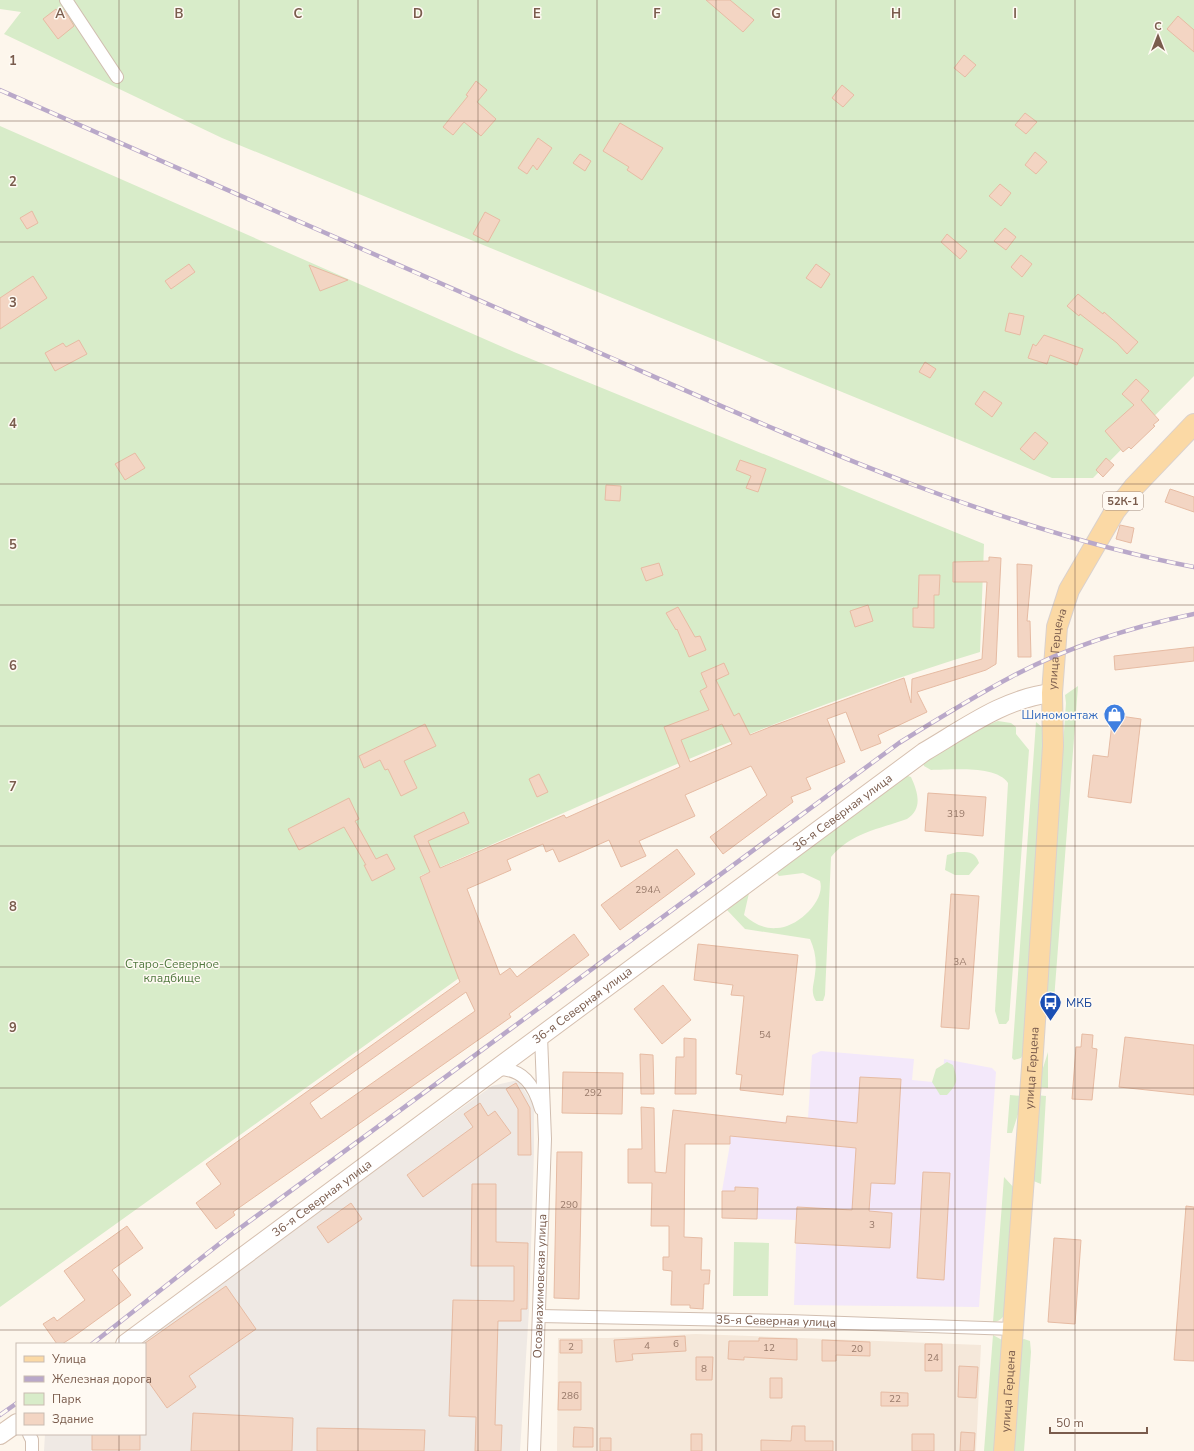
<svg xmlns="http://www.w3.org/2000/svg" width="1194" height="1451" viewBox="0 0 1194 1451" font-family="'Nunito Sans',sans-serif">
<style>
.residential{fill:#f5e8da}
.industrial{fill:#efe9e4}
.education{fill:#f3e8fa}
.green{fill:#d8ecc9}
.building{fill:#f3d5c3;stroke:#e6bba3;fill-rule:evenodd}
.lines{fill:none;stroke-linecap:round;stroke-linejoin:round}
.street-casing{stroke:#d1beb0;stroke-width:14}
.secondary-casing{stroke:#d6c0b0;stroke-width:20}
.primary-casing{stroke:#dad1cd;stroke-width:22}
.street{stroke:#fff;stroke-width:12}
.secondary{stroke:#fff;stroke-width:18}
.primary{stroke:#fbd9a5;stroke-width:20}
.rail-casing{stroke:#b9a8c9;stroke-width:4.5}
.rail{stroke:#fffaf3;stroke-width:3;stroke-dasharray:9;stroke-linecap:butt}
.grid{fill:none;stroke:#7a5c4d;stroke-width:1;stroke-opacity:0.55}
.labels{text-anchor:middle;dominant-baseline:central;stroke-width:3;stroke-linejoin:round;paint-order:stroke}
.number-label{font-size:10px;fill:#987a6a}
.shield{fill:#fffaf3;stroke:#a28b7f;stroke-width:1}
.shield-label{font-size:11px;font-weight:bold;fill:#7a5c4d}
.street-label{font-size:12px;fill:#7a5c4d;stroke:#fffaf3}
.shop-label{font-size:12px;fill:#366cbe;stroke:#fffaf3;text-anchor:end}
.park-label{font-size:12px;fill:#537a41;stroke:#fffaf3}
.transit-label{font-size:12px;fill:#164399;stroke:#fffaf3;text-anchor:start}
.grid-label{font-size:13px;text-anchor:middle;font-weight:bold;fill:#7a5c4d;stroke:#fffaf3;stroke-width:3;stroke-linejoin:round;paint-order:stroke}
</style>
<rect width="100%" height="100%" fill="#fdf6ec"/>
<path class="residential" d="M696 1334 981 1345 976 1451H557L558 1338H608Z"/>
<path class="industrial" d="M518 1080 534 1106V1151L529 1310 520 1451H44L45 1434H145V1344H135L492 1086Z"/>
<path class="education" d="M821 1051 914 1059 912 1080 943 1083 944 1059 992 1068 996 1072 979 1307 794 1305 797 1220 722 1218V1191L730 1144 731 1116 786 1122 787 1116 808 1118 812 1055Z"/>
<path class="green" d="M0 0H1194V376L1093 478H1052L222 138 4 34 21 12 0 9Z
M0 126 514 352 984 544 980 652C787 710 604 796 420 876L459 978 0 1307Z
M1078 686 1053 1013 1046 986 1066 703 1065 695Z
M998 721 1011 723 1016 727V734L1029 750 1009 1020 1006 1024H999L995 1011 1008 783C996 765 951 770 931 770L924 766 922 760 968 732Z
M1036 722 1044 729 1048 739 1026 1049 1021 1058 1014 1060 1012 1058Z
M905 775 911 777C918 792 923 809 907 819 879 829 851 833 831 857L825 995 823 1001H816C810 991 814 985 815 974 817 961 815 950 810 939L745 929 727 910 749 893 744 915C754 924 764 929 777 928 797 928 826 901 820 881L803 873 779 876 776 872Z
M957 852C968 852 975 851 979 863L969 875H955L945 870 947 855Z
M1048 1052V1088L1037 1087Z
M947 1062 953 1065C958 1080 958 1083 947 1095H940L932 1082 936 1069Z
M1010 1095 1022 1096 1021 1105 1012 1133H1007Z
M1036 1095 1046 1096 1041 1184 1031 1180Z
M1004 1177 1016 1190 1008 1308C1005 1315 1002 1321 993 1322Z
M734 1242 769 1243 768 1296H733Z
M993 1335 1002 1340 997 1451H984Z
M1024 1339 1030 1341 1031 1352 1024 1451H1011L1021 1340Z"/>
<path class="building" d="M706 0H730L754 20 743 32Z
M56 9 60 15 65 11 74 26 58 39 43 19Z
M1178 16 1194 30V52L1167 29Z
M964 55 976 65 965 77 954 68Z
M476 81 487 90 477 102 496 119 481 136 464 122 453 135 443 127 468 96 466 95Z
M842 85 854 95 843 107 832 98Z
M1025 113 1037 122 1026 134 1015 125Z
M620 123 663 148 642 180 627 170 629 167 603 151Z
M538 138 552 148 537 170 533 165 527 174 518 168Z
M1035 152 1047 162 1036 174 1025 165Z
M580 154 591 161 585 171 573 163Z
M1000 184 1011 193 1001 206 989 196Z
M32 211 38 223 27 229 20 218Z
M485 212 500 220 488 242 473 234Z
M1005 228 1016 237 1006 250 994 241Z
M947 234 967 251 960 259 941 242Z
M1021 255 1032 264 1022 277 1011 267Z
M189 264 195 272 171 289 165 281Z
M816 264 830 274 821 288 806 278Z
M309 265 348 280 320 291Z
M33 276 47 298 0 329V298Z
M1078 294 1103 314 1104 312 1138 342 1127 354 1117 343 1080 314 1079 316 1067 306Z
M1009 313 1024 316 1020 335 1005 331Z
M1044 335 1083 349 1077 365 1050 355 1047 364 1028 358 1033 344 1036 346Z
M79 340 87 354 55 371 45 353 63 343 66 347Z
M925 362 936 369 930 378 919 372Z
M1136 379 1149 391 1141 400 1159 420 1153 425 1155 426 1131 449 1129 447 1123 452 1105 431 1134 405 1122 394Z
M984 391 1002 403 992 417 975 404Z
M1035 432 1048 443 1034 460 1020 449Z
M135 453 145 468 125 480 115 464Z
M1106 458 1114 465 1103 477 1096 470Z
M740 460 766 469 758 492 746 488 751 476 736 470Z
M606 485 621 486 620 501 605 500Z
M1170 489 1194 497V512L1165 502Z
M1120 525 1134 528 1131 543 1116 539Z
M989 557 1001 558 996 664 986 670 917 692 927 712 878 735 881 743 861 751 846 712 827 719 845 762 806 778 811 789 791 797 793 802 723 854 710 837 767 795 751 766 685 795 695 816 639 841 646 856 621 867 609 840 559 862 553 849 546 852 543 844 507 860 511 870 467 889 500 975 510 968 517 977 574 934 589 955 509 1014 511 1017 233 1212 235 1215 216 1229 196 1203 221 1184 206 1164 460 982 420 877 430 872 414 836 464 812 469 823 428 841 440 868 564 815 566 818 680 767 664 727 709 710 700 691 707 687 701 673 724 663 729 674 716 680 734 716 739 713 750 735 775 725 904 678 911 703 912 679 982 659 987 582H953V562L989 561ZM722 724 732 744 690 762 681 740ZM466 992 475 1011 321 1119 310 1103Z
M659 563 663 575 646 581 641 568Z
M1017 564 1032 565 1027 621H1030L1031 657H1018Z
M919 575H940L939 595H934V628L913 627V608H918Z
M868 605 873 621 855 627 850 611Z
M678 607 695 637 700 636 706 650 689 657 677 629 676 630 666 613Z
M1194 647V661L1115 670 1114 656Z
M1113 715 1141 719 1131 803 1088 797 1093 755 1108 757Z
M425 724 436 746 404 761 417 788 401 796 388 769 385 770 380 760 364 768 359 756Z
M539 774 548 792 537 797 529 779Z
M928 793 986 797 983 836 925 831Z
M349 798 359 819 355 821 376 859 387 854 395 869 372 881 364 865H366L344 827 299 850 288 829Z
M677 849 695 874 620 930 601 905Z
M951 894 979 896 969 1029 941 1027Z
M698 944 798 955 783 1095 740 1090 742 1075 736 1074 744 996 731 995 733 985 694 980Z
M663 985 691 1020 662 1044 634 1009Z
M1082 1034 1093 1035 1092 1048 1097 1049 1092 1100 1072 1099 1076 1047H1081Z
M1125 1037 1194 1045V1095L1119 1087Z
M684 1038 696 1039V1094H675L676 1057H684Z
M640 1054 653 1055 654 1094H641Z
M563 1072 623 1073 622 1114 562 1113Z
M860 1077 901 1079 895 1184 871 1183 869 1211 892 1213 890 1248 795 1243 797 1207 852 1210 856 1148 730 1136V1144H685L684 1237 702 1238 701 1270H710L709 1284H704L703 1309 690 1308V1305H671L672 1271 663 1270V1257H669V1226H651L652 1183H628V1149H642L641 1107 654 1108 655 1172 666 1173 673 1110 786 1123 787 1116 857 1123Z
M516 1083 530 1108 531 1155H518V1109L506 1089Z
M480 1103 488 1116 495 1111 511 1133 423 1197 407 1175 473 1127 464 1114Z
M557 1152H582L579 1299 554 1298Z
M923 1172 950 1173 944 1280 917 1278Z
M472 1184H496V1242L528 1243 527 1309H521V1321H498L495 1425H502L501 1451H475L476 1417 449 1416 453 1300 514 1301V1266H471Z
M735 1187 758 1188 757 1219 722 1218V1191H735Z
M351 1203 362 1219 328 1243 317 1227Z
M1186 1206 1194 1207V1361L1174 1360Z
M127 1226 143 1248 112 1270 131 1295 73 1337 62 1344H57L43 1324 54 1317 57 1321 85 1300 64 1271Z
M1054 1238 1081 1240 1075 1324 1048 1322Z
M226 1286 256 1329 189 1376 196 1387 167 1408 145 1377V1343Z
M685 1336 686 1351 632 1354 633 1360 616 1362 614 1340Z
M759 1338 797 1339V1360L744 1357V1360L728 1359 729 1341H759Z
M560 1340H582V1353H560Z
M822 1340 870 1342V1356L836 1355V1361H822Z
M925 1344H942V1371H925Z
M696 1357H713L712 1380H696Z
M959 1366 978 1367 976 1398 958 1397Z
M770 1378H782V1398H770Z
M559 1382H581V1410H558Z
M881 1392 908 1393V1406H881Z
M193 1413 293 1418 292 1451H191Z
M792 1426H805V1441H833V1451H761V1440L791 1441Z
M574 1427 593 1428V1447H573Z
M317 1428 425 1430 424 1451H317Z
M961 1432 975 1433 974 1451H960Z
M92 1434H140V1450H92Z
M691 1434H702V1451H691Z
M912 1434H934V1451H912Z
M600 1438H611V1451H600Z"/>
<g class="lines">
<defs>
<g id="street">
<path d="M66 0 117 77"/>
<path d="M496 1069C523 1068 534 1085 541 1109"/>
<path id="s1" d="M539 1316 788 1321 1013 1329"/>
<path d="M29 1434 32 1440V1451"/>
<path id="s2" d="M534 1451 545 1139 541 1036"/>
</g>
<g id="secondary">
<path id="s3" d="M125 1344 924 752C965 728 1005 698 1052 693"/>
<path d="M0 1435 17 1423"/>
</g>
<g id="primary">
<path id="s4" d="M1004 1451 1032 1067 1053 746 1052 693 1057 627 1069 590 1115 511 1134 487 1194 424"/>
</g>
</defs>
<use href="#street" class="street-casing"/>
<use href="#secondary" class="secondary-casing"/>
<use href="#primary" class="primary-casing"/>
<use href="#street" class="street"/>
<use href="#secondary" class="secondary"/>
<use href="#primary" class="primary"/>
<defs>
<path id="rail" d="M0 90C205 180 411 271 616 360 803 442 993 528 1194 567
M92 1344 228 1237 899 743C936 720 973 697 1011 677 1067 647 1132 627 1194 614
M0 1415 17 1403"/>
</defs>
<use href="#rail" class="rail-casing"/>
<use href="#rail" class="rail"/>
</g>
<path class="grid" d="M119 0V1344M239 0V1451M358 0V1451M478 0V1451M597 0V1451M716 0V1451M836 0V1451M955 0V1451M1075 0V1451M0 121H1194M0 242H1194M0 363H1194M0 484H1194M0 605H1194M0 726H1194M0 846H1194M0 967H1194M0 1088H1194M0 1209H1194M0 1330H1194M119 1434V1451"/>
<defs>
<symbol id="shop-pin" viewBox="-11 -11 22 30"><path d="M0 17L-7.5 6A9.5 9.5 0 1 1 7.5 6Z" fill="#3f7fe0" stroke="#fffaf3"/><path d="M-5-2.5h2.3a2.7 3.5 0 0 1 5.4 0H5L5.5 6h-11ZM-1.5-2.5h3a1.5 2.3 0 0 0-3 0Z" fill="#fff"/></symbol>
<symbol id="bus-pin" viewBox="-11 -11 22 30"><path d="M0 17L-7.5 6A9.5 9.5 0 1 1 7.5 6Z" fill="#1a4fb4" stroke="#fffaf3"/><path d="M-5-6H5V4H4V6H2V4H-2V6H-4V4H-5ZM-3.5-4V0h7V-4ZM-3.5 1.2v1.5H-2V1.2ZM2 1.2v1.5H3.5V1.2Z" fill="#fff"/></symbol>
</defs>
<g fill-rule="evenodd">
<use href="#shop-pin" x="1102" y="702" width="25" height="34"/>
<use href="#bus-pin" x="1038" y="990" width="25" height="34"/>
</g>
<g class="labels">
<g class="number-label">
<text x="956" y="814">319</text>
<text x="648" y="890">294А</text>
<text x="960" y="962">3А</text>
<text x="765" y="1035">54</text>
<text x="593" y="1093">292</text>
<text x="569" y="1205">290</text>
<text x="872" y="1225">3</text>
<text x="676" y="1344">6</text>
<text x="647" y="1346">4</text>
<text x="571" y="1347">2</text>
<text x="769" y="1348">12</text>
<text x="857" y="1349">20</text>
<text x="933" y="1358">24</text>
<text x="704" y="1369">8</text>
<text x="570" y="1396">286</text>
<text x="895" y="1399">22</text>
</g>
<rect class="shield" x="1103" y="492" width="40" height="18" rx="3"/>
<g class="shield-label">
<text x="1123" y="501">52К-1</text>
</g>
<g class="street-label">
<text stroke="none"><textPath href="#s4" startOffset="804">улица Герцена</textPath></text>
<text stroke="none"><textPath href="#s3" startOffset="893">36-я Северная улица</textPath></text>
<text stroke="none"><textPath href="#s3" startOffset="569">36-я Северная улица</textPath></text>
<text stroke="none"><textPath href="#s4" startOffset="384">улица Герцена</textPath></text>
<text stroke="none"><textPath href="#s3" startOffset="245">36-я Северная улица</textPath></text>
<text stroke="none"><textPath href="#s2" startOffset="165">Осоавиахимовская улица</textPath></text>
<text stroke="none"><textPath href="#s1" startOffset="237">35-я Северная улица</textPath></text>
<text stroke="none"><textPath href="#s4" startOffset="60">улица Герцена</textPath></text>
</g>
<g class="shop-label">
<text x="1098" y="715">Шиномонтаж</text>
</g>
<g class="park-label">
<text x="172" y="964">Старо-Северное<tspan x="172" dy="14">кладбище</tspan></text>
</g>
<g class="transit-label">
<text x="1066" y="1003">МКБ</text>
</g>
</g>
<g class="grid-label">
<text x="60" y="18">A</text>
<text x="179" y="18">B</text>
<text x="298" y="18">C</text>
<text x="418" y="18">D</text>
<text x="537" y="18">E</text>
<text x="657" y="18">F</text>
<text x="776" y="18">G</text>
<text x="896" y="18">H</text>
<text x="1015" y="18">I</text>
<text x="13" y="65">1</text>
<text x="13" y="186">2</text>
<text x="13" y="307">3</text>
<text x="13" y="428">4</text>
<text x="13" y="549">5</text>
<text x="13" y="670">6</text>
<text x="13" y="791">7</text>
<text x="13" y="911">8</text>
<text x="13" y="1032">9</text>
</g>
<rect x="16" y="1343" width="130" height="92" fill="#fffaf3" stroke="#cabbb1"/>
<rect x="24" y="1356" width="20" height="6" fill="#fbd9a5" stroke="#cabbb1"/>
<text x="52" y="1363" font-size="12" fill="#7a5c4d">Улица</text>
<rect x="24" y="1376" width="20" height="6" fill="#b9a8c9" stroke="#cabbb1"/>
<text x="52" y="1383" font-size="12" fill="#7a5c4d">Железная дорога</text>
<rect x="24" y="1393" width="20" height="12" fill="#d8ecc9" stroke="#cabbb1"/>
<text x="52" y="1403" font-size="12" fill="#7a5c4d">Парк</text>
<rect x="24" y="1413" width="20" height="12" fill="#f3d5c3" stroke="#cabbb1"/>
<text x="52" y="1423" font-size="12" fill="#7a5c4d">Здание</text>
<g transform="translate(1158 36)" stroke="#fffaf3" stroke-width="3" paint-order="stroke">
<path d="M0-3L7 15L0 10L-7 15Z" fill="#7a5c4d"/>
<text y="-6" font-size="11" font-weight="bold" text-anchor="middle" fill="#7a5c4d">С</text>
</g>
<path d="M1050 1427v6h97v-6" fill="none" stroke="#7a5c4d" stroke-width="2"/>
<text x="1056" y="1427" font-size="12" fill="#7a5c4d" stroke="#fffaf3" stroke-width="3" paint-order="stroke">50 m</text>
</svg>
